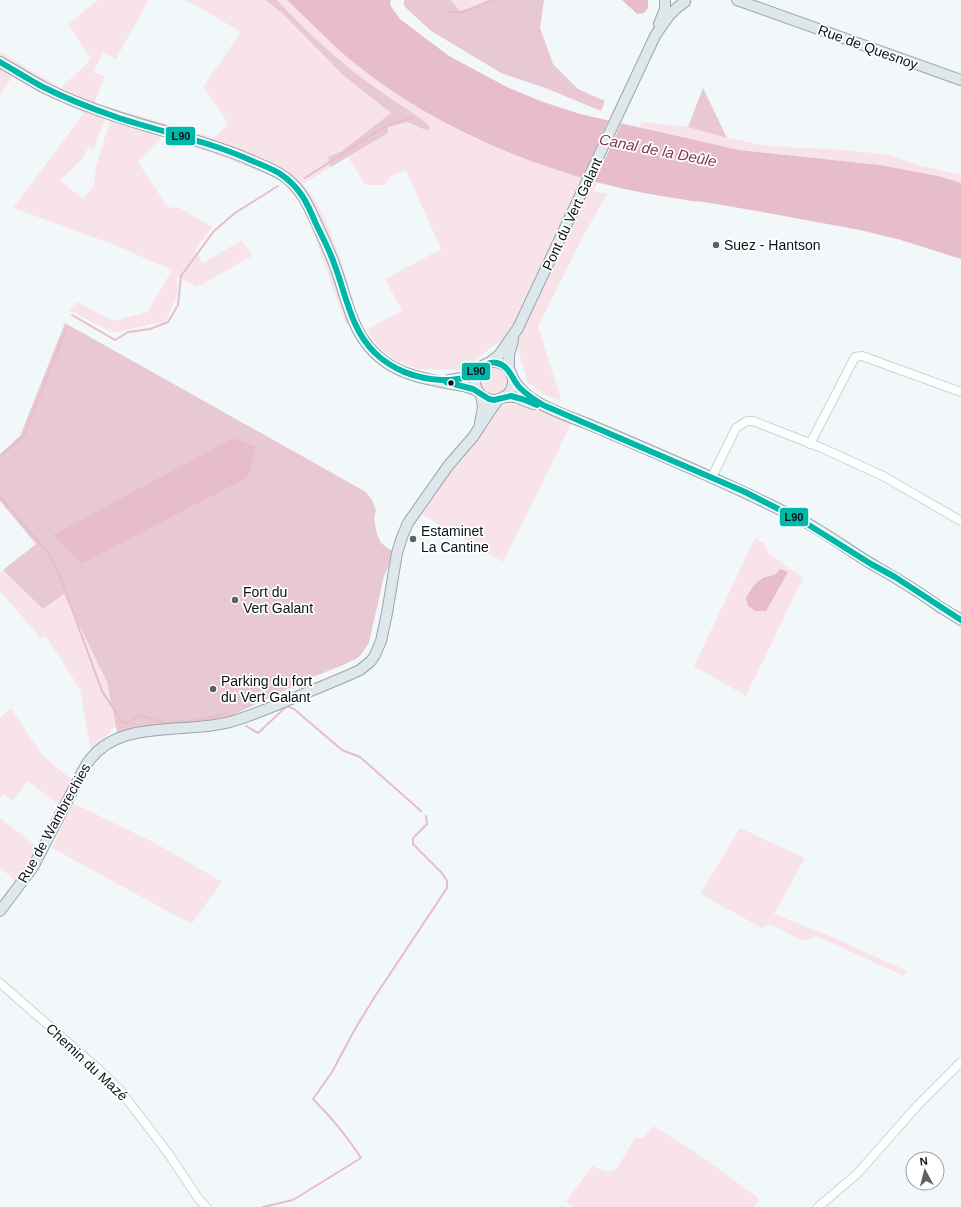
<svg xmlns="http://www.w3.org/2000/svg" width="961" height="1207" viewBox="0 0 961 1207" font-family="Arial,sans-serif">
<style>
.green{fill:#f8e3e9;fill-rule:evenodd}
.forest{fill:#e8c9d3}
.water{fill:#e6bdc9}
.pier{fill:#f2f8fa}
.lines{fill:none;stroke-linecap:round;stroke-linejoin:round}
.stream{stroke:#e6bdc9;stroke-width:2}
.minor-casing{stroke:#cbd3d6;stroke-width:10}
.major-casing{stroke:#95a7ad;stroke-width:12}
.minor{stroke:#fdfefe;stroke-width:8}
.major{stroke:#dee7eb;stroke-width:10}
.bus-1-casing{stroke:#fff;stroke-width:9}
.bus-1{stroke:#00b8aa;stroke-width:6}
.poi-dot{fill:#5b6266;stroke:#fff;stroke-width:1.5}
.bus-dot{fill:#091217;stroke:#fff;stroke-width:1.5}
.labels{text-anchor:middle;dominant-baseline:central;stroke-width:3.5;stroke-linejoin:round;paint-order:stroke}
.street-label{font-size:14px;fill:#091217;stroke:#fff}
.poi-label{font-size:14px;fill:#091217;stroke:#fff;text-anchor:start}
.water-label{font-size:15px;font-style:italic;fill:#80374f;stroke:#fff}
.line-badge{stroke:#fff;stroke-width:1.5}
.pale-badge-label{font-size:11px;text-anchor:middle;font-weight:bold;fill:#111}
</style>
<rect width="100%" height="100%" fill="#f2f8fa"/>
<path class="green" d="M98 0H149L137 21 116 59 103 52 94 72 105 77 95 101 97 103C135 116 175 125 213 138L227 126 224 116 203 87 241 32 207 12 185 0H265L281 12 343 75 392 113 342 151 329 157 331 167 303 184C309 192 316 200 320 209 337 243 348 281 357 317L346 325 310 224 299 202 282 181 221 156 163 136 139 160 140 165 165 203 170 208 178 207 212 227 195 250 203 263 242 240 252 256 197 287 177 276 178 292 166 321 113 333 69 310 77 302 113 321 147 312 172 270 112 244 13 208 84 113 41 94 12 77 0 95V52L61 88 91 59 68 24ZM105 119 110 121 96 167 94 185 83 199 60 181 81 160 89 147 94 148Z
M277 0H287L339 50 355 63 388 88 426 112 474 138 537 163 570 175 597 182 594 191 607 194 581 240 538 326 562 402 544 394 528 383 518 351 499 342 466 367 459 370 417 369 393 359 380 348 366 330 402 311 385 279 441 249 406 170 389 177 384 185H365L348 157 388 133V127L406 122 428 131 430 126C412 111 392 100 373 86 338 61 306 31 277 0Z
M451 0H493L460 11Z
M642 122 688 127 727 138 768 146 846 150 890 155 917 165 961 175V183L938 176 880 165 739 150 639 128Z
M478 380a15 15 0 1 1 30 0a15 15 0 1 1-30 0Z
M520 401 572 422 503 562 421 514 450 473 475 445 492 414 506 404 517 405Z
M755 538 764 543 767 552 803 578 746 696 694 666Z
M3 570 43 609 64 594 107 682 115 727 91 752 80 689 45 635 41 639 0 591V573Z
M11 708 42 755 72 780 60 806 28 781 13 800 3 795 0 798V718Z
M73 803 155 843 222 882 192 923 180 918 52 848Z
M0 818 40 849 17 883 0 867Z
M740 828 805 858 774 914 832 937 907 971 904 976 816 936 803 941 770 924 762 928 700 894Z
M654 1126 707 1160 759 1199 754 1207H573L566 1201 592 1166C600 1169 610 1176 617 1168L635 1138H643Z"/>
<path class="forest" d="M265 0H277C306 31 338 61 373 86 392 100 412 111 430 126L428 131 407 122 388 127V133L331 167 328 157 342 151 391 113 343 75 281 12Z
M404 0H451L460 11 493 0H544L540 28 553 64 578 89 605 101 601 111 548 89 501 73 431 31 404 6Z
M703 88 727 138 688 127Z
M65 323 366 492 372 500 376 510 374 519 377 534 381 543 392 551 388 568 384 576 369 643 360 656 356 659 343 665 313 677 297 681 292 687 222 720 117 733 107 682 64 594 43 609 3 570 36 544 0 501V454L20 436Z"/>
<path class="water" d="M287 0H391L390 5 400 19 449 56 507 87 543 102 580 114 739 150 880 165 938 176 961 183V259L901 240 860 230 757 211 704 202 692 201C661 196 630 191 600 183 507 158 412 114 340 51 333 45 327 38 320 32 309 21 298 11 287 0Z
M622 0H648V8L644 13 637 14Z
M233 438 256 447 248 477 81 564 53 535Z
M780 569 788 572 766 611H755L748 606 746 598C751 590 754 583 763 578 772 574 774 578 780 569Z"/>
<path class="pier" d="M609 119 622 122 594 183 581 180Z"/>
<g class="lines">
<path class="stream" d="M448 12H463L492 0
M305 178 384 127 413 117
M72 315 115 340 128 332 150 329 168 322 178 305 181 276 214 231 235 213 278 186
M0 457 24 435 67 327
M0 497 49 554 58 571 102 691 123 723H127L140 715 165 723 203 719 226 713
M246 726 258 733 287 706 294 709 342 750 360 757 421 811
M263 1207 293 1200 361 1158C347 1136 331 1117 313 1099L332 1072 355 1029 374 998 447 888V881L442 873 413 844V838L427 824 426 816"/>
<defs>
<path id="minor" d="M810 444 855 357 862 356 961 392
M712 477 736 428 747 421H753L822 448 883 476 961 521
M0 983 95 1066 119 1089 168 1153 198 1198 206 1207
M818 1207 857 1174 917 1106 961 1062"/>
<path id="major" d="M737 0 961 80
M659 24 665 9V0
M0 62C14 70 29 79 43 87 67 99 93 109 118 117 161 131 204 141 246 158 259 164 274 169 285 177 300 188 308 204 315 220 323 237 331 254 337 272 349 306 353 338 384 361 404 376 428 379 451 384 461 385 469 387 478 391
M490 362 499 355 518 328 655 36C664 23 671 10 685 2
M475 381a19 19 0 1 1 38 0a19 19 0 1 1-38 0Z
M509 370V355L513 340
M512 376C524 404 567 415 593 426 663 456 734 486 803 521 826 533 847 549 870 563 894 577 919 591 941 608
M449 380 468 377 478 370
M503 397H515L533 404
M480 423 483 407 481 395
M937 605 961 620
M0 911 33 867 86 765C117 716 185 736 233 721 250 716 267 709 284 702 306 693 328 684 349 675L360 670 371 661 375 655 381 641 387 613 397 553 402 537 408 523 448 466 473 437 492 408 499 399"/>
</defs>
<use href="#minor" class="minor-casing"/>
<use href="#major" class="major-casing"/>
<use href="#minor" class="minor"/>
<use href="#major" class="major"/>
<defs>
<path id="bus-1" d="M0 62C14 70 28 79 43 87 67 99 93 109 119 118 162 132 208 141 250 160 260 164 270 168 279 173 300 187 307 202 316 224 323 238 330 251 335 266 346 295 351 329 374 352 392 370 417 379 442 380 450 380 458 380 466 377 477 373 485 360 497 363 510 366 512 380 520 388 527 395 535 400 543 405L745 492 804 522 871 564 895 577 961 620
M446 382 473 389 489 399 494 400 511 396 522 399 537 405"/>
</defs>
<use href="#bus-1" class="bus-1-casing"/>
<use href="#bus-1" class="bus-1"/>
</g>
<g class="poi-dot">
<circle cx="716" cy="245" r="4"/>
<circle cx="413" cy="539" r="4"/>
<circle cx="235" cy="600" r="4"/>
<circle cx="213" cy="689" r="4"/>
</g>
<circle class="bus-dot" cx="451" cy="383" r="3.5"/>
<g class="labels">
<g class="street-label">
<text transform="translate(868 47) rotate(20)">Rue de Quesnoy</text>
<text transform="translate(572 214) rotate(-65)">Pont du Vert Galant</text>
<text transform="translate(54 823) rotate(-61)">Rue de Wambrechies</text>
<text transform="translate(87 1062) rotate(43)">Chemin du Mazé</text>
</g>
<g class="poi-label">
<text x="724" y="245">Suez - Hantson</text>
<text x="421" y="531">Estaminet<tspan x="421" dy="16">La Cantine</tspan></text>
<text x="243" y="592">Fort du<tspan x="243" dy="16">Vert Galant</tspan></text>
<text x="221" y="681">Parking du fort<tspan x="221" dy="16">du Vert Galant</tspan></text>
</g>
<g class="water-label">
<text transform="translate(658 150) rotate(11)">Canal de la Deûle</text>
</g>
</g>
<g class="line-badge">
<rect x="165" y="126" width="31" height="20" rx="4" fill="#00b8aa"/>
<rect x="461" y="362" width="30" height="19" rx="4" fill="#00b8aa"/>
<rect x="779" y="507" width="30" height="20" rx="4" fill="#00b8aa"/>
</g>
<g class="pale-badge-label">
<text x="181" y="140">L90</text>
<text x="476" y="375">L90</text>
<text x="794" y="521">L90</text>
</g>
<g transform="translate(925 1171) rotate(353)"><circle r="19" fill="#ffffff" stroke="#9da0a2"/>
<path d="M0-3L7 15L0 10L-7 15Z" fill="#5b6266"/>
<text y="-6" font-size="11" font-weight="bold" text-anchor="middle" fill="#091217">N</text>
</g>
</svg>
